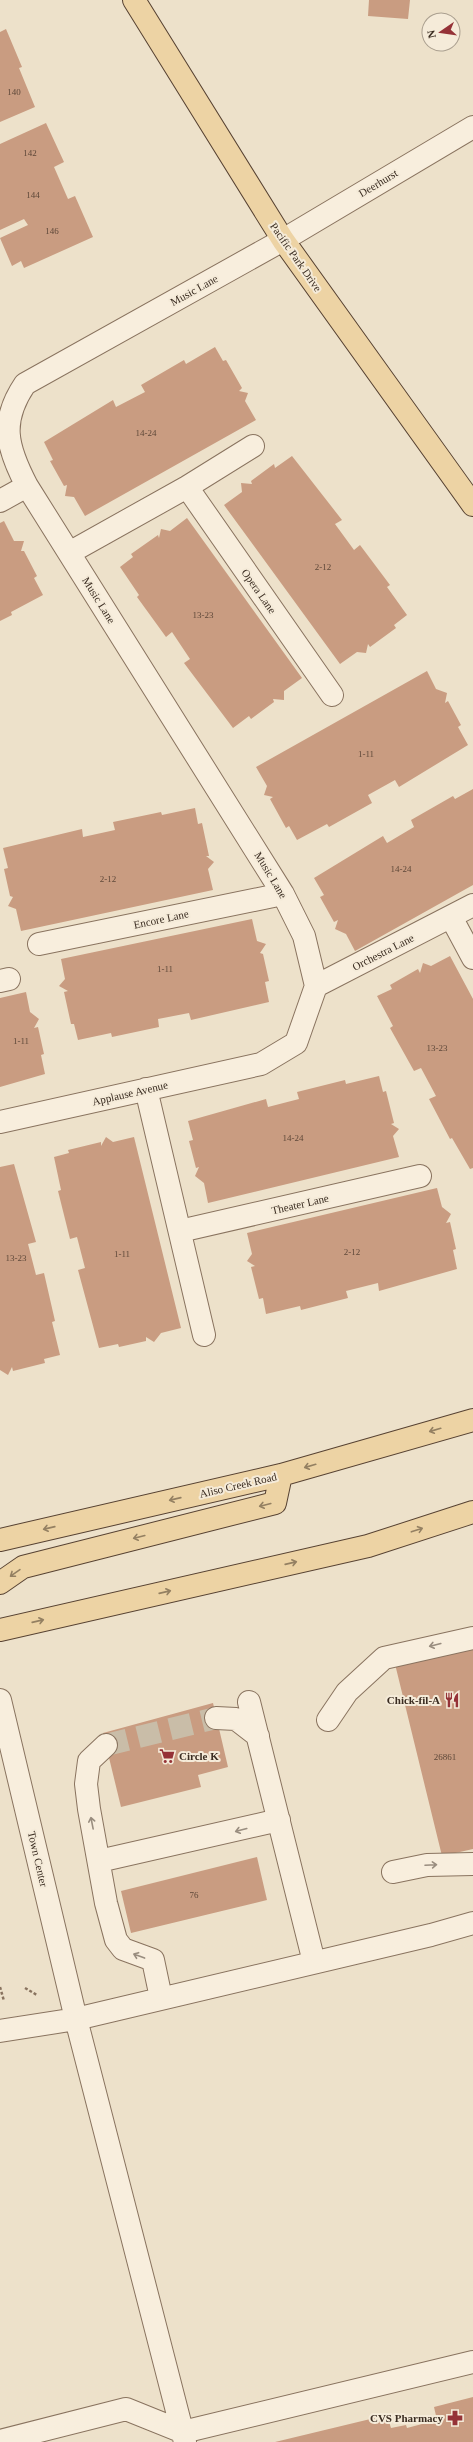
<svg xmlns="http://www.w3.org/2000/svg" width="473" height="2442" viewBox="0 0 473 2442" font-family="Georgia,serif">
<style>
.building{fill:#c99c81}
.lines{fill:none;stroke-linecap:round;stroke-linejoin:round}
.minor-tunnel{stroke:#c9bda8;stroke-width:22;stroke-dasharray:22 11;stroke-linecap:butt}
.minor-casing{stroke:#89735f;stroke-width:24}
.major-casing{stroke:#574232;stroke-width:24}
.path{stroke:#89735f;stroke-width:2.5;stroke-dasharray:3 2;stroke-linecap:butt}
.minor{stroke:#f8eedd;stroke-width:22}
.major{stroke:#edd3a4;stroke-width:22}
.oneway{stroke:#948062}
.oneway2{stroke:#998d7f}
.labels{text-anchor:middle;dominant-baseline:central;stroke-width:4;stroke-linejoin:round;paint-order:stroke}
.number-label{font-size:9px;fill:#5e4839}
.street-label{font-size:11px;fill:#3a2c21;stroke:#f5ebd9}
.poi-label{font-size:11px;font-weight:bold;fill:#3a2c21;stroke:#f5ebd9;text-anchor:end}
</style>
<rect width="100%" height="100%" fill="#ede1ca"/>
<path class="building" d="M369 0H410L408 19 368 16Z
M6 29 22 67 19 68 35 107 0 122V32Z
M46 123 64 162 54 167 68 199 75 196 93 237 24 268 21 261 12 266 0 238 28 225 24 219 0 230V144Z
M215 347 223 361 226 360 242 388 239 391 248 393 245 401 256 420 85 516 74 497 65 496 67 485 64 486 50 461 53 460 44 442 113 400 116 407 145 392 141 385 184 360 186 364Z
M292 456 342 520 335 524 354 550 360 545 390 585 387 587 407 615 394 625 396 628 370 647 368 644 366 653 357 652 340 664 224 505 242 492 241 483 252 484 251 481 274 464 275 468Z
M187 518 302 678 284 691V700L273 699 274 702 251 719 249 716 233 728 184 663 190 659 172 632 166 637 137 597 139 595 120 567 133 557 131 554 158 535 159 538 161 529 170 531Z
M4 521 14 541H24L21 551H24L37 576 34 578 43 595 11 612 12 615 0 621V523Z
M427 671 436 689 447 693 445 703 448 701 461 725 458 727 468 745 399 787 395 780 368 795 372 803 329 827 327 824 297 840 289 826 286 828 270 799 273 797 264 795 267 786 256 767Z
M473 789V885L355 951 346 934 335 929 338 920 334 922 320 897 324 895 314 878 383 836 387 843 414 827 411 820 453 796 455 799Z
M195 808 198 824 202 823 209 856H206L214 862 208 869 213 890 21 931 16 909 8 906 13 897 10 896 4 869 8 868 3 848 82 829 83 837 115 830 113 822 161 812 162 815Z
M252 919 257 941 266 944 260 953 263 954 269 981 265 982 269 1002 191 1020 189 1013 158 1019 159 1027 112 1037 111 1033 78 1040 74 1024H71L64 992 68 991 59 986 65 979 61 959Z
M450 956 473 999V1168L470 1169 452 1138 450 1139 429 1099 436 1096 421 1068 414 1071 390 1028 393 1026 377 996 392 989 390 985 418 969 420 973 423 963 431 966Z
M26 992 30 1012 39 1019 34 1028 38 1027 44 1054 41 1055 45 1074 0 1087V998Z
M379 1076 383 1092 386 1091 394 1123 391 1124 399 1129 393 1136 399 1157 208 1203 204 1183 195 1176 199 1167 196 1168 189 1141 193 1140 188 1121 266 1099 268 1107 299 1099 297 1092 345 1080 346 1084Z
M106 1137 113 1142 134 1137 181 1328 161 1333 154 1342 146 1337V1341L119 1347 118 1344 99 1348 78 1270 85 1268 77 1237 70 1239 58 1191 61 1190 54 1157 69 1153 68 1150 101 1142V1146Z
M14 1164 36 1242 28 1244 36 1275 44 1273 55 1321 52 1322 60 1355 44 1359 45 1363 13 1371 12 1367 8 1375 0 1370V1167Z
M437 1188 442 1207 451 1214 446 1223 450 1222 456 1249 453 1250 457 1269 379 1291 378 1283 346 1291 348 1298 301 1310 300 1306 266 1314 263 1298 259 1299 251 1267 255 1266 247 1261 252 1254 247 1233Z
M473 1646V1849L442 1856 395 1664Z
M213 1703 228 1767 198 1775 201 1787 121 1807 103 1733Z
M257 1857 267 1900 131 1933 121 1891Z
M473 2397V2442H275L387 2415 391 2428 406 2425 407 2428 437 2420 434 2407Z"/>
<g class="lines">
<path class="minor-tunnel" d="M106 1745 216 1718"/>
<defs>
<path id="minor" d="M187 487 332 695
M0 501 27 486
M69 553 187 487 253 446
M451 917 473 958
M39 944 283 894
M0 981 9 979
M316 986 473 905
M146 1089 204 1335
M0 1122 261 1064 296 1043 316 986 304 936 283 894 27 486C6 446 0 421 25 384L283 240 473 127
M180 1231 420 1176
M0 1700 76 2019 185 2442
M249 1702 314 1962
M216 1718 236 1719 258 1736
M328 1720 347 1692 384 1658 473 1638
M106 1745 89 1761 86 1784 89 1809 106 1903 116 1940 123 1949 153 1960 161 1998
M99 1861 279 1820
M393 1872 427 1865 473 1864
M0 2031 76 2019 431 1935 473 1923
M0 2441 126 2409 183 2432 473 2362"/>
<path id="major" d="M134 0 283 240 473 505
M0 1540 281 1475 473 1420
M0 1583 23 1567 275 1503 281 1475
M0 1630 368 1546 473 1512"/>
</defs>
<use href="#minor" class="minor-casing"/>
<use href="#major" class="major-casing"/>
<path class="path" d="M0 1987 4 2001
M25 1988 37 1995"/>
<use href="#minor" class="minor"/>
<use href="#major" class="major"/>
</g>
<defs><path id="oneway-shaft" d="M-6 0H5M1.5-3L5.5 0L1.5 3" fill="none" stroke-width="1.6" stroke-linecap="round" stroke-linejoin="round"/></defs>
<g class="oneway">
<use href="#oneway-shaft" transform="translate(435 1430) rotate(164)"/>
<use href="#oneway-shaft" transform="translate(310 1466) rotate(164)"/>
<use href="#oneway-shaft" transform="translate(175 1499) rotate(167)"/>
<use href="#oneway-shaft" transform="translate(265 1505) rotate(166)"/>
<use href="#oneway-shaft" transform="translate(49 1528) rotate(167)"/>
<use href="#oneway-shaft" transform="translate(417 1530) rotate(-18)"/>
<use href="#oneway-shaft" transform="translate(139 1537) rotate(166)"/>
<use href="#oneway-shaft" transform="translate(291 1563) rotate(-13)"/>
<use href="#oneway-shaft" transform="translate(15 1573) rotate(145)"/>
<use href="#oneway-shaft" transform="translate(165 1592) rotate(-13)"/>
<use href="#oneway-shaft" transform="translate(38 1621) rotate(-13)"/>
</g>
<g class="oneway2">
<use href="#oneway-shaft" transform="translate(435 1645) rotate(166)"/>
<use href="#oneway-shaft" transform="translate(92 1823) rotate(-101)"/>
<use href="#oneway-shaft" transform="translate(241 1830) rotate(165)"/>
<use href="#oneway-shaft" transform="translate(431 1865) rotate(-3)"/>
<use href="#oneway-shaft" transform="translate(139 1956) rotate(-160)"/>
</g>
<defs>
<symbol id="restaurant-bare" viewBox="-9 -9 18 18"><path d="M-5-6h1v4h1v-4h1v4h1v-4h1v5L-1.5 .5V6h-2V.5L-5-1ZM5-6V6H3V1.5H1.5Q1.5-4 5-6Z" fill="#953237" stroke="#f5ebd9" stroke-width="2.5" paint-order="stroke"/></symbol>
<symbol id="supermarket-bare" viewBox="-9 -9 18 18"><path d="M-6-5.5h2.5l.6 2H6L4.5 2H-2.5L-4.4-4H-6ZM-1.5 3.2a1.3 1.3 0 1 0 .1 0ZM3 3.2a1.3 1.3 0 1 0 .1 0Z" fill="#953237" stroke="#f5ebd9" stroke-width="2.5" paint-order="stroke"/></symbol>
<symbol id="pharmacy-bare" viewBox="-9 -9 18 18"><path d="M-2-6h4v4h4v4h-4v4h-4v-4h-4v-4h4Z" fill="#953237" stroke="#f5ebd9" stroke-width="2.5" paint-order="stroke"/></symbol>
</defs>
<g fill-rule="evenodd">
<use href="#restaurant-bare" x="441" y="1689" width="22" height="22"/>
<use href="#supermarket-bare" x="156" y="1745" width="22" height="22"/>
<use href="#pharmacy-bare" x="444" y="2407" width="22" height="22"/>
</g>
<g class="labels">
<g class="number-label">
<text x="14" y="92">140</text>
<text x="30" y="153">142</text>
<text x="33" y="195">144</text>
<text x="52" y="231">146</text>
<text x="146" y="433">14-24</text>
<text x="323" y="567">2-12</text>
<text x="203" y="615">13-23</text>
<text x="366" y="754">1-11</text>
<text x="401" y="869">14-24</text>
<text x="108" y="879">2-12</text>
<text x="165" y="969">1-11</text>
<text x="21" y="1041">1-11</text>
<text x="437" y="1048">13-23</text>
<text x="293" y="1138">14-24</text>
<text x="352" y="1252">2-12</text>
<text x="122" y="1254">1-11</text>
<text x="16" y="1258">13-23</text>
<text x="445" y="1757">26861</text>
<text x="194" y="1895">76</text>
</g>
<g class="street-label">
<text transform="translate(378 183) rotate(-31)">Deerhurst</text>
<text transform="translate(296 257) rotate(55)">Pacific Park Drive</text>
<text transform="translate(194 290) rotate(-29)">Music Lane</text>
<text transform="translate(259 591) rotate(55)">Opera Lane</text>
<text transform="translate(99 600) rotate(58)">Music Lane</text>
<text transform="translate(271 875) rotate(59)">Music Lane</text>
<text transform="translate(161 919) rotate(-12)">Encore Lane</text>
<text transform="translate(383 952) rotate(-27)">Orchestra Lane</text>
<text transform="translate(130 1093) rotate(-13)">Applause Avenue</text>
<text transform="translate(300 1204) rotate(-13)">Theater Lane</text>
<text transform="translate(238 1485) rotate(-13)">Aliso Creek Road</text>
<text transform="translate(38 1859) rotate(77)">Town Center</text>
</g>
<g class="poi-label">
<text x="440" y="1700">Chick-fil-A</text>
<text x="179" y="1756" text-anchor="start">Circle K</text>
<text x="443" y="2418">CVS Pharmacy</text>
</g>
</g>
<g transform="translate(441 32) rotate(257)"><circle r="19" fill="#f5ebd9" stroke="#aa9f8f"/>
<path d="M0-3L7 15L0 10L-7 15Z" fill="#953237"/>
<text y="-6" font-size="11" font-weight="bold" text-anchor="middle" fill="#3a2c21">N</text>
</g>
</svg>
